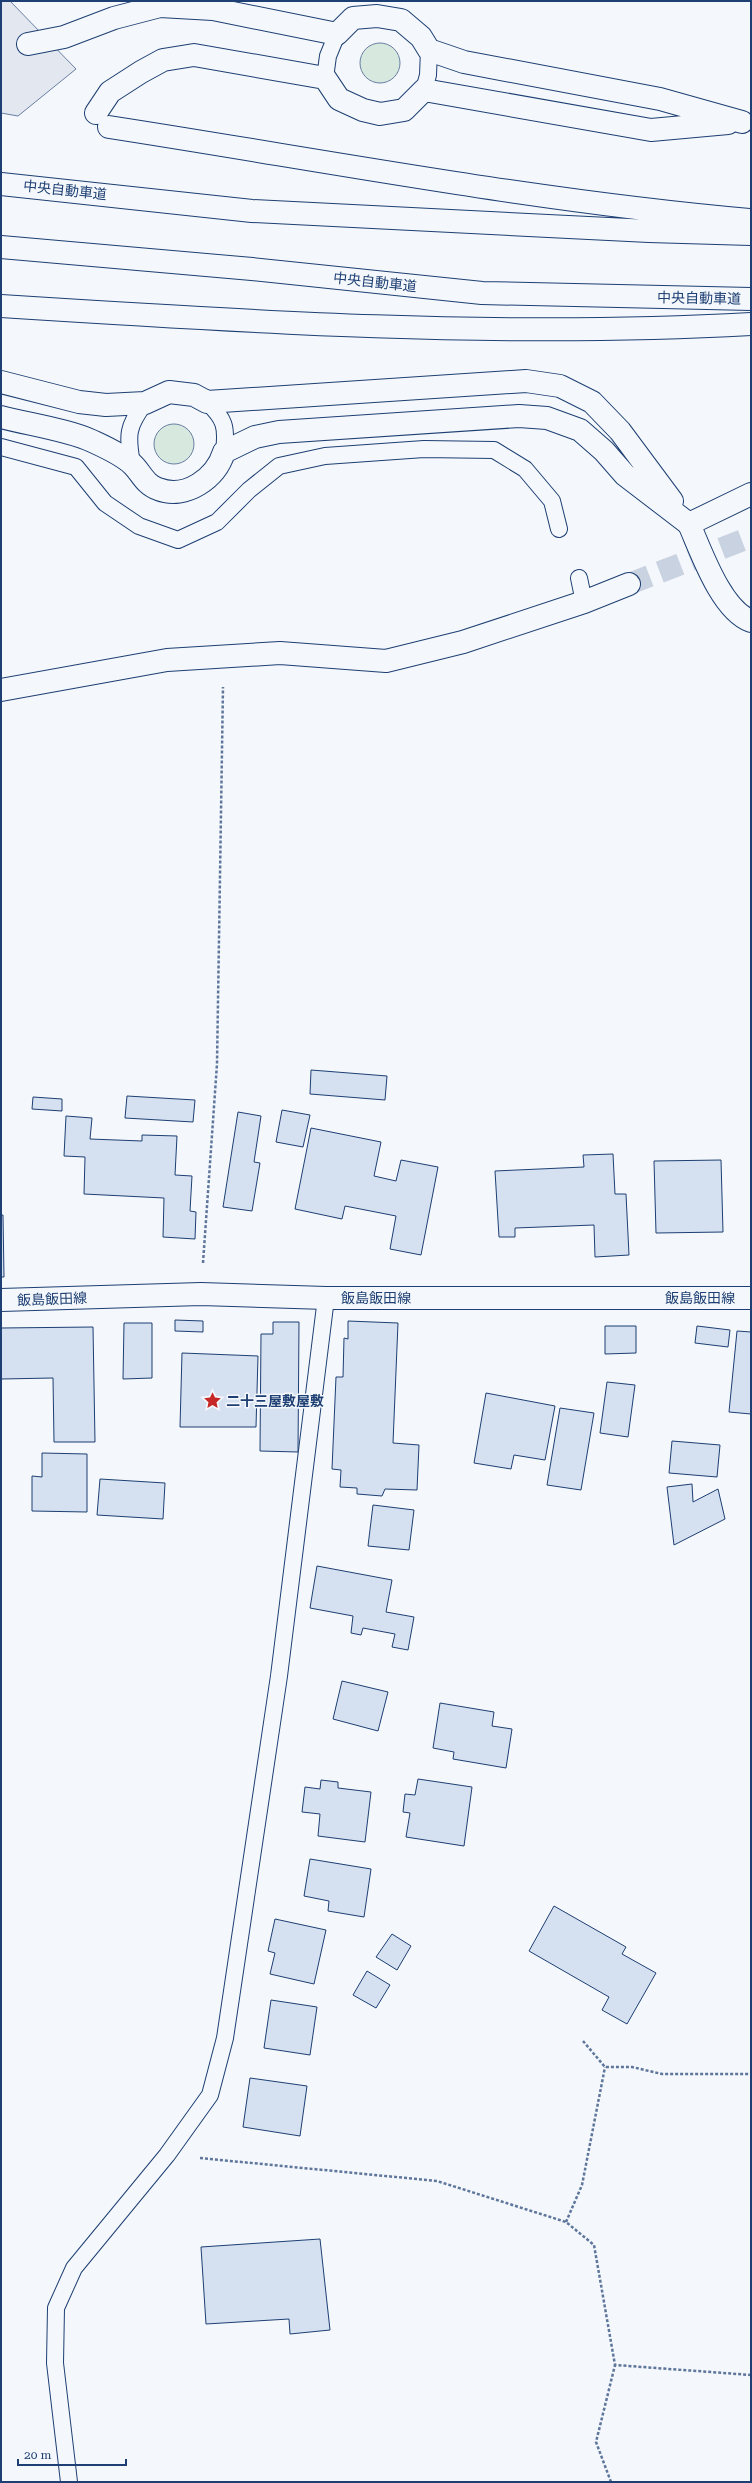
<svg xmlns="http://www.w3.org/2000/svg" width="752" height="2483" viewBox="0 0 752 2483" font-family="'Roboto Serif','Noto Sans JP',serif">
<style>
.green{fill:#d7e8df;stroke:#687fa3}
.parking{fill:#e3e8f0;stroke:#687fa3}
.building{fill:#d5e0f0;stroke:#1d3f73}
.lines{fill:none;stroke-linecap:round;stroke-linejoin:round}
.minor-tunnel{stroke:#c9d2e0;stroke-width:22;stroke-dasharray:22 11;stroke-linecap:butt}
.service-casing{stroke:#1d3f73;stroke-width:18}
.minor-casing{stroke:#1d3f73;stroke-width:24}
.tertiary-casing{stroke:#1d3f73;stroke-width:24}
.primary-casing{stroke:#1d3f73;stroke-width:24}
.motorway-casing{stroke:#1d3f73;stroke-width:24}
.path{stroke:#5e769c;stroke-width:2.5;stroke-dasharray:3 2;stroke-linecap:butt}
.service{stroke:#f4f7fb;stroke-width:16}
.minor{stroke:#f4f7fb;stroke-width:22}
.tertiary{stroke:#f4f7fb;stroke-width:22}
.primary{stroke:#f4f7fb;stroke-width:22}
.motorway{stroke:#f4f7fb;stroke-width:22}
.labels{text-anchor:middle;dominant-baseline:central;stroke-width:3;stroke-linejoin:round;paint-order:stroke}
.street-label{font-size:14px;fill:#1d3f73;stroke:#f4f7fb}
.poi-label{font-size:14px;font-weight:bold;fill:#1d3f73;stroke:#f4f7fb;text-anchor:start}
</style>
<rect width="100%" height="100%" fill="#f4f7fb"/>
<path class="green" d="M360 63a20 20 0 1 1 40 0a20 20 0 1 1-40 0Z
M154 444a20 20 0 1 1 40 0a20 20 0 1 1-40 0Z"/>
<path class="parking" d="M1 1H10L76 69 18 116 1 113Z"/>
<path class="building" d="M311 1070 387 1076 385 1100 310 1094Z
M127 1096 195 1100 193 1122 125 1118Z
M33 1097 62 1099V1111L32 1109Z
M282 1110 310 1115 303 1147 276 1142Z
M238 1112 261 1116 254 1162 260 1163 252 1211 223 1207Z
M66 1116 92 1118 90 1139 142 1141V1135L177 1136 175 1175 192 1176 190 1211 196 1212 195 1239 163 1237 164 1198 84 1194 85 1157 64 1156Z
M311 1128 381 1142 374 1176 396 1181 401 1160 438 1167 421 1255 390 1249 396 1216 345 1206 342 1219 295 1209Z
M613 1154 615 1194H626L629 1255 595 1257 594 1225 515 1228V1237H499L495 1171 584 1167 583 1155Z
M721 1160 723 1232 656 1233 654 1161Z
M1 1215H3L4 1277H1Z
M175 1320 203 1321V1332L175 1331Z
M348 1321 398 1323 393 1443 419 1445 417 1490 385 1489 382 1496 357 1494V1488L340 1487 341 1470 332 1469 336 1377H343L344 1338 348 1339Z
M273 1322H299L298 1452 260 1451 261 1334H273Z
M124 1323H152V1378L123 1379Z
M605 1326H636V1353L605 1354Z
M697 1326 730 1330 728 1347 695 1343Z
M93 1327 95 1442H54L53 1378 1 1379V1328Z
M737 1331 751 1332V1414L729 1412Z
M182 1353 258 1356 256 1427H180Z
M607 1382 635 1385 628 1437 600 1433Z
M486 1393 555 1406 545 1460 514 1455 511 1469 474 1463Z
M560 1408 594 1413 581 1490 547 1485Z
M672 1441 720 1445 717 1477 669 1473Z
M42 1453 87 1454V1512L32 1511V1476L42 1477Z
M100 1479 165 1483 163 1519 97 1515Z
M692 1484 693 1502 718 1489 725 1519 674 1545 667 1487Z
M373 1505 414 1510 409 1550 368 1546Z
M317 1566 392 1580 386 1612 414 1617 408 1650 392 1647 395 1634 363 1628 361 1635 351 1633 353 1616 310 1608Z
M342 1681 388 1692 378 1731 333 1719Z
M440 1703 494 1712 492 1726 512 1729 506 1768 453 1759 454 1752 433 1748Z
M418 1779 472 1787 464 1846 406 1837 410 1813 403 1812 405 1794 415 1795Z
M321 1780 338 1782V1788L371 1792 365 1842 318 1836 320 1814 302 1812 305 1787 320 1789Z
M310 1859 371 1869 364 1917 328 1911 329 1901 304 1896Z
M554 1906 626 1947 622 1954 656 1973 627 2024 602 2010 609 1997 529 1951Z
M275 1919 326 1930 314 1984 270 1974 275 1953 268 1951Z
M392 1934 411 1946 397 1970 376 1957Z
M367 1971 390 1985 376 2008 353 1995Z
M271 2000 317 2007 310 2055 264 2048Z
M250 2078 307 2086 300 2136 243 2127Z
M320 2239 330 2330 290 2334 289 2319 206 2324 201 2247Z"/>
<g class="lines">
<path class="minor-tunnel" d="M629 584 751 537"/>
<defs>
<path id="service" d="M325 78 328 56 337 34
M424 90 428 75 429 50
M207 402C225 419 227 427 224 452
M1 447 76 467 105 503 139 526 178 540 217 522 249 490 279 466 325 456 424 449 494 450 525 469 552 501 559 529
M132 464C127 436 127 426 145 403
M579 578 584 602
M69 2482 55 2363 56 2308 74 2268 167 2155 210 2095 225 2038 279 1676 326 1298"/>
<path id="minor" d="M1 690 167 660 280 653 386 661 463 642 584 602 629 584"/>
<path id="tertiary" d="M751 494 689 524C701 551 721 610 751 621"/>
<path id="primary" d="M1 1300 201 1294 326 1298H751"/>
<path id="motorway" d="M28 44 64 37 114 18 160 6 213 9 337 34 353 18 377 16 401 20 421 37 429 50 464 62 660 99 742 122
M96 113 110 92 141 72 163 60 194 55 325 78 339 99 363 110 380 114 404 110 424 90 651 130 728 123
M109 127C322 160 534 201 749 220
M1 184 252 211 649 231 751 234
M1 247 252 269 482 293 751 299
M1 306C250 322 501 338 751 324
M1 382 79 402 106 405 145 403 169 392 194 395 207 402 526 381 560 386 592 402 620 431 672 501
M1 417C27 424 69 430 92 441 105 447 121 454 132 464 141 472 144 484 158 489 186 500 216 478 224 452L255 437 279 432 519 416 547 418 580 430 604 451 625 475 689 524"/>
</defs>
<use href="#service" class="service-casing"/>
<use href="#minor" class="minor-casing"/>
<use href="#tertiary" class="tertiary-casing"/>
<use href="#primary" class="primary-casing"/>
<use href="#motorway" class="motorway-casing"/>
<path class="path" d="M203 1263 217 1064 223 687
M583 2041 605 2067H632L662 2074H751
M200 2158 437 2181 566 2222 594 2245 615 2365 751 2375
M566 2222 582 2185 605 2067
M611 2482 596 2442 615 2365"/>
<use href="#service" class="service"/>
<use href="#minor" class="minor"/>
<use href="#tertiary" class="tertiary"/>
<use href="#primary" class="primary"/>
<use href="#motorway" class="motorway"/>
</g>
<defs>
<symbol id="sight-bare" viewBox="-9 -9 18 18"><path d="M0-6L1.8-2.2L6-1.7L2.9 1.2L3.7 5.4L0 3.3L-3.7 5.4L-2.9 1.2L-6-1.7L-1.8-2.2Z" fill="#c62828" stroke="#f4f7fb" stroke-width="2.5" paint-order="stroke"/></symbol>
</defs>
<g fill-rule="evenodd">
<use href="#sight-bare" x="200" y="1388" width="25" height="25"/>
</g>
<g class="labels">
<g class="street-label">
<text transform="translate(65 190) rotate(6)">中央自動車道</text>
<text transform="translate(375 282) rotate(6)">中央自動車道</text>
<text transform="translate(699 298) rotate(1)">中央自動車道</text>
<text x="376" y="1298">飯島飯田線</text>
<text x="700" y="1298">飯島飯田線</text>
<text transform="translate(52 1299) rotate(-2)">飯島飯田線</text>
</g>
<g class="poi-label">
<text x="226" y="1401">二十三屋敷屋敷</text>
</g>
</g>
<rect width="752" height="2483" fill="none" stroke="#1d3f73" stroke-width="4"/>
<path d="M18 2459v6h108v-6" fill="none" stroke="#1d3f73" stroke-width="2"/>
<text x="24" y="2459" font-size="12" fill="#1d3f73" stroke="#f4f7fb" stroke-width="3" paint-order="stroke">20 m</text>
</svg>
